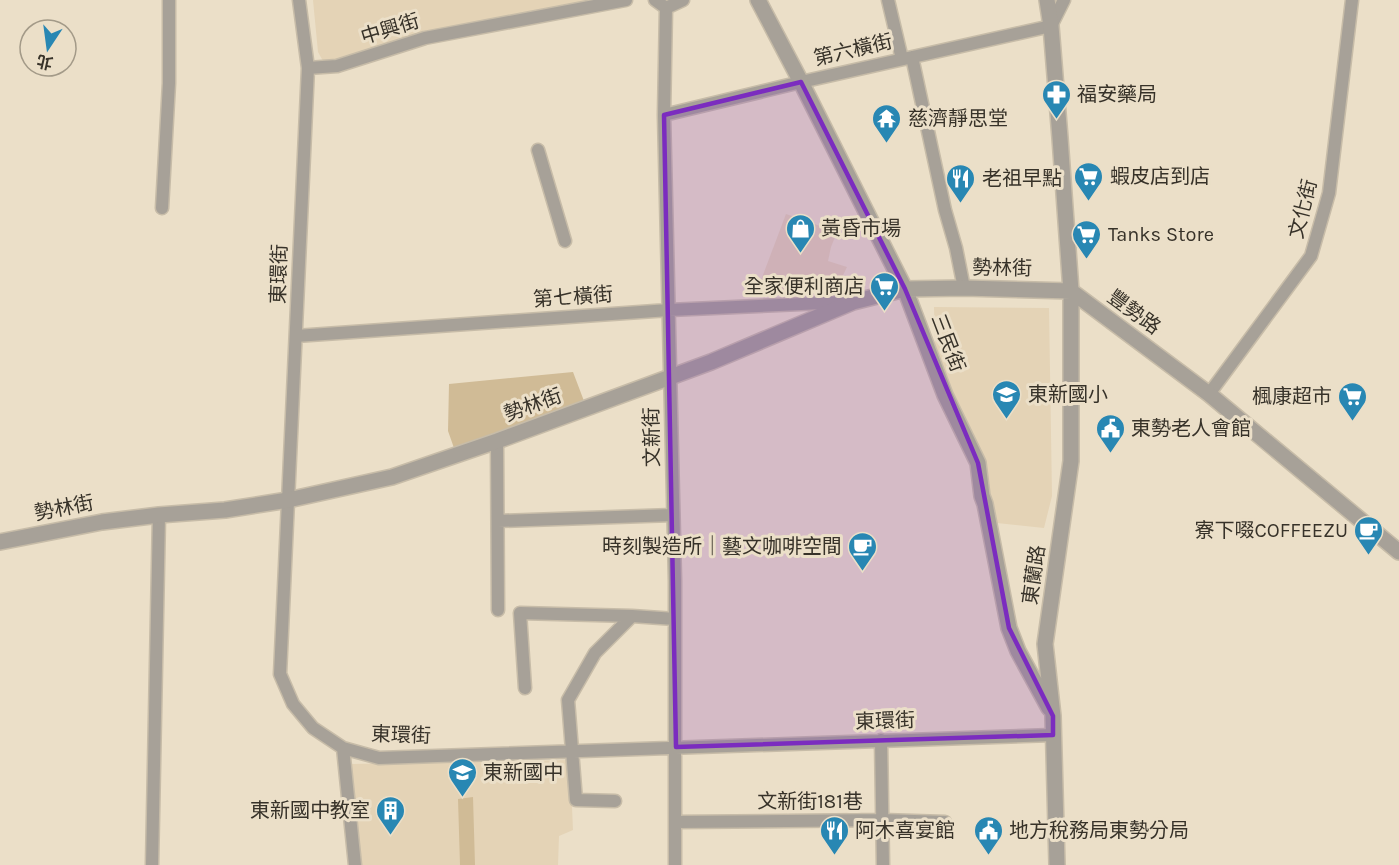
<svg xmlns="http://www.w3.org/2000/svg" width="1399" height="865" viewBox="0 0 1399 865" font-family="Karla,'Noto Sans TC',sans-serif">
<style>
.built{fill:#e4d3b6}
.green{fill:#d0bb96}
.lines{fill:none;stroke-linecap:round;stroke-linejoin:round}
.minor-casing{stroke:#c7bca8;stroke-width:15}
.tertiary-casing{stroke:#c7bca8;stroke-width:18}
.minor{stroke:#a7a198;stroke-width:12}
.tertiary{stroke:#a7a198;stroke-width:15}
.marked{fill:#7b2cbf;fill-opacity:0.2;stroke:#7b2cbf;stroke-width:4.5;stroke-linejoin:round}
.labels{text-anchor:middle;dominant-baseline:central;stroke-width:6;stroke-linejoin:round;paint-order:stroke}
.street-label{font-size:20px;fill:#373229;stroke:#ebdfc8}
.poi-label{font-size:20px;fill:#373229;stroke:#ebdfc8;text-anchor:start}
</style>
<rect width="100%" height="100%" fill="#ebdfc8"/>
<path class="built" d="M313 0H600L337 61H323L318 52Z
M786 214 837 232 831 247 828 261 847 267 835 292 820 290 780 296 758 288Z
M934 307 1049 308 1052 496 1044 528 997 523 976 446 949 393 935 346Z
M570 760 573 830 559 836 558 865H360L351 764Z"/>
<path class="green" d="M573 372 584 401 454 448 448 431 449 384Z
M473 797 475 865H460L458 799Z"/>
<g class="lines">
<defs>
<path id="minor" d="M299 0 308 68 280 674 293 704 313 728 343 748 379 758 1053 735
M655 0 666 8 683 0
M888 0 902 59
M666 8 664 115 675 581V865
M912 57 945 210 956 248 964 288
M308 68 337 66 425 38 626 0
M664 115 801 82 1051 26 1064 0
M538 150 565 241
M162 208 169 83V0
M296 336 669 310 846 302
M1209 394 1311 256 1329 193 1352 0
M497 441 498 610
M498 521 673 515
M525 688 520 613 632 616 675 619
M881 740 883 865
M343 748 355 865
M615 801 576 800 568 700 595 653 632 616
M675 822 882 820 945 822
M152 865 159 515"/>
<path id="tertiary" d="M758 0 801 82 905 289 945 395 978 463 982 496 985 504 1009 628 1018 651 1049 708
M1047 0 1051 26 1060 138 1071 291V461L1045 644 1053 716 1057 865
M1071 291 1209 394 1399 552
M0 542 102 522 159 515 225 510 288 500 392 477 497 441 711 362 853 302 905 289 964 288 1071 291"/>
</defs>
<use href="#minor" class="minor-casing"/>
<use href="#tertiary" class="tertiary-casing"/>
<use href="#minor" class="minor"/>
<use href="#tertiary" class="tertiary"/>
</g>
<path class="marked" d="M801 82 905 289 978 463 1009 628 1053 716V735L676 747 664 115Z"/>
<defs>
<symbol id="pharmacy-pin" viewBox="-11 -11 22 30"><path d="M0 17L-7.5 6A9.5 9.5 0 1 1 7.5 6Z" fill="#2887b3" stroke="#ebdfc8"/><path d="M-2-6h4v4h4v4h-4v4h-4v-4h-4v-4h4Z" fill="#fff"/></symbol>
<symbol id="temple-pin" viewBox="-11 -11 22 30"><path d="M0 17L-7.5 6A9.5 9.5 0 1 1 7.5 6Z" fill="#2887b3" stroke="#ebdfc8"/><path d="M0-6L5-2H3V0L6.5 2.5H4V6H1.5V3h-3V6H-4V2.5H-6.5L-3 0V-2H-5Z" fill="#fff"/></symbol>
<symbol id="supermarket-pin" viewBox="-11 -11 22 30"><path d="M0 17L-7.5 6A9.5 9.5 0 1 1 7.5 6Z" fill="#2887b3" stroke="#ebdfc8"/><path d="M-6-5.5h2.5l.6 2H6L4.5 2H-2.5L-4.4-4H-6ZM-1.5 3.2a1.3 1.3 0 1 0 .1 0ZM3 3.2a1.3 1.3 0 1 0 .1 0Z" fill="#fff"/></symbol>
<symbol id="restaurant-pin" viewBox="-11 -11 22 30"><path d="M0 17L-7.5 6A9.5 9.5 0 1 1 7.5 6Z" fill="#2887b3" stroke="#ebdfc8"/><path d="M-5-6h1v4h1v-4h1v4h1v-4h1v5L-1.5 .5V6h-2V.5L-5-1ZM5-6V6H3V1.5H1.5Q1.5-4 5-6Z" fill="#fff"/></symbol>
<symbol id="shop-pin" viewBox="-11 -11 22 30"><path d="M0 17L-7.5 6A9.5 9.5 0 1 1 7.5 6Z" fill="#2887b3" stroke="#ebdfc8"/><path d="M-5-2.5h2.3a2.7 3.5 0 0 1 5.4 0H5L5.5 6h-11ZM-1.5-2.5h3a1.5 2.3 0 0 0-3 0Z" fill="#fff"/></symbol>
<symbol id="school-pin" viewBox="-11 -11 22 30"><path d="M0 17L-7.5 6A9.5 9.5 0 1 1 7.5 6Z" fill="#2887b3" stroke="#ebdfc8"/><path d="M0-5L7-2L0 1L-7-2ZM-4 1L0 2.5L4 1V4Q0 6-4 4Z" fill="#fff"/></symbol>
<symbol id="civic-pin" viewBox="-11 -11 22 30"><path d="M0 17L-7.5 6A9.5 9.5 0 1 1 7.5 6Z" fill="#2887b3" stroke="#ebdfc8"/><path d="M-.6-6.5H3V-4.5H.6V-3L4-1V1h2V6H-6V1h2V-1L-.6-3ZM-1.2 2.5V6h2.4V2.5Z" fill="#fff"/></symbol>
<symbol id="cafe-pin" viewBox="-11 -11 22 30"><path d="M0 17L-7.5 6A9.5 9.5 0 1 1 7.5 6Z" fill="#2887b3" stroke="#ebdfc8"/><path d="M-5.5-4.5H6V0H3Q3 3.5 0 3.5H-2.5Q-5.5 3.5-5.5 0ZM3-3.2v2h1.7v-2ZM-6 4.5H4V6H-6Z" fill="#fff"/></symbol>
<symbol id="building-pin" viewBox="-11 -11 22 30"><path d="M0 17L-7.5 6A9.5 9.5 0 1 1 7.5 6Z" fill="#2887b3" stroke="#ebdfc8"/><path d="M-4-6H4V6H1V3H-1V6H-4ZM-2.5-4.3h1.7v1.8h-1.7ZM.8-4.3h1.7v1.8H.8ZM-2.5-1h1.7V.8h-1.7ZM.8-1h1.7V.8H.8Z" fill="#fff"/></symbol>
</defs>
<g fill-rule="evenodd">
<use href="#pharmacy-pin" x="1040" y="78" width="33" height="45"/>
<use href="#temple-pin" x="870" y="102" width="33" height="45"/>
<use href="#supermarket-pin" x="1072" y="160" width="33" height="45"/>
<use href="#restaurant-pin" x="944" y="162" width="33" height="45"/>
<use href="#shop-pin" x="784" y="212" width="33" height="45"/>
<use href="#supermarket-pin" x="1070" y="218" width="33" height="45"/>
<use href="#supermarket-pin" x="868" y="270" width="33" height="45"/>
<use href="#school-pin" x="990" y="378" width="33" height="45"/>
<use href="#supermarket-pin" x="1336" y="380" width="33" height="45"/>
<use href="#civic-pin" x="1094" y="412" width="33" height="45"/>
<use href="#cafe-pin" x="1352" y="514" width="33" height="45"/>
<use href="#cafe-pin" x="846" y="530" width="33" height="45"/>
<use href="#school-pin" x="446" y="756" width="33" height="45"/>
<use href="#building-pin" x="374" y="794" width="33" height="45"/>
<use href="#restaurant-pin" x="818" y="814" width="33" height="45"/>
<use href="#civic-pin" x="972" y="814" width="33" height="45"/>
</g>
<g class="labels">
<g class="street-label">
<text transform="translate(390 29) rotate(-17)">中興街</text>
<text transform="translate(853 50) rotate(-13)">第六橫街</text>
<text transform="translate(1303 209) rotate(-76)">文化街</text>
<text transform="translate(1002 268) rotate(1)">勢林街</text>
<text transform="translate(279 274) rotate(-88)">東環街</text>
<text transform="translate(573 297) rotate(-4)">第七橫街</text>
<text transform="translate(1134 312) rotate(36)">豐勢路</text>
<text transform="translate(948 343) rotate(69)">三民街</text>
<text transform="translate(533 405) rotate(-20)">勢林街</text>
<text transform="translate(652 437) rotate(-91)">文新街</text>
<text transform="translate(64 508) rotate(-11)">勢林街</text>
<text transform="translate(1034 575) rotate(-82)">東蘭路</text>
<text transform="translate(885 721) rotate(-2)">東環街</text>
<text transform="translate(401 735) rotate(2)">東環街</text>
<text x="810" y="801">文新街181巷</text>
</g>
<g class="poi-label">
<text x="1077" y="94">福安藥局</text>
<text x="908" y="118">慈濟靜思堂</text>
<text x="1110" y="176">蝦皮店到店</text>
<text x="982" y="178">老祖早點</text>
<text x="821" y="228">黃昏市場</text>
<text x="1108" y="234">Tanks Store</text>
<text x="864" y="286" text-anchor="end">全家便利商店</text>
<text x="1028" y="394">東新國小</text>
<text x="1332" y="396" text-anchor="end">楓康超市</text>
<text x="1131" y="428">東勢老人會館</text>
<text x="1348" y="530" text-anchor="end">寮下啜COFFEEZU</text>
<text x="842" y="546" text-anchor="end">時刻製造所｜藝文咖啡空間</text>
<text x="483" y="772">東新國中</text>
<text x="370" y="810" text-anchor="end">東新國中教室</text>
<text x="855" y="830">阿木喜宴館</text>
<text x="1009" y="830">地方稅務局東勢分局</text>
</g>
</g>
<g transform="translate(48 48) rotate(193)"><circle r="28" fill="#ebdfc8" stroke="#a39a88" stroke-width="1.5"/>
<path d="M0-4.5L10 22L0 15L-10 22Z" fill="#2887b3"/>
<text y="-9" font-size="16" font-weight="bold" text-anchor="middle" fill="#373229">北</text>
</g>
</svg>
